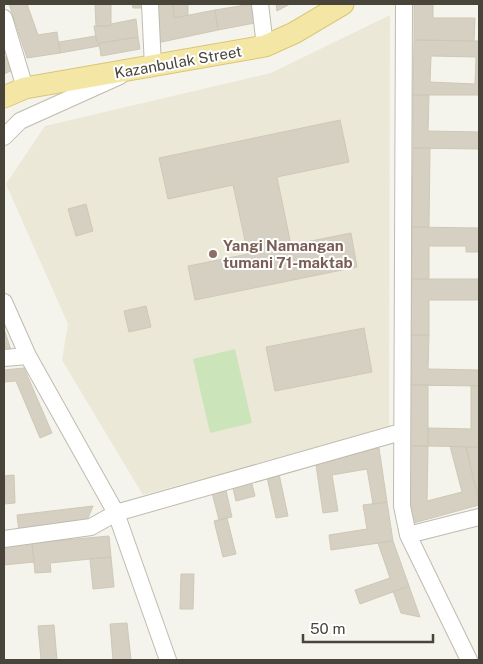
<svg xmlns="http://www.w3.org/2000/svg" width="483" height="664" viewBox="0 0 483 664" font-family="'Public Sans',sans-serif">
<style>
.education{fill:#ece8d8}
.green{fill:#cce4b9}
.building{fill:#d5d0c2;stroke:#cfc8b6;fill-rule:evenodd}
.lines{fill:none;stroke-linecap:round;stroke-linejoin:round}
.minor-casing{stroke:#bfbbaf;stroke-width:18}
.major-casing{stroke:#d9c676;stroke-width:23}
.minor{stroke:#fff;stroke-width:16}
.major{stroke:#f4e7a5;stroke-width:21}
.education-dot{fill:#8d6e63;stroke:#fff;stroke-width:2}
.labels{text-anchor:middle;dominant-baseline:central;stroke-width:4;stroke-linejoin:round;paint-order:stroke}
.street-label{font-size:15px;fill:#48443a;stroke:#fff}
.education-label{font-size:15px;font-weight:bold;fill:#785e54;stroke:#fff;text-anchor:start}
</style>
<rect width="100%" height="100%" fill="#f4f3ec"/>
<path class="education" d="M390 15 389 427 143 495 62 360 68 324 6 184 45 126 271 73Z"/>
<path class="green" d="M235 349 252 423 210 433 193 359Z"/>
<path class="building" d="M9 4H27L38 35 57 32 60 53 27 58Z
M95 4H111V26H96Z
M132 4H143V8H133Z
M156 4H173L174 18 215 10 218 30 157 43Z
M173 4H188V15L174 18Z
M252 4 255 23 218 30 215 10Z
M276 4H290L277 11Z
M414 4H433V18H475L474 41 414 40Z
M136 19 138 37 97 44 94 26H111V24Z
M96 36 99 46 60 53 59 42Z
M138 37 140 49 101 56 99 43Z
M414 40 479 41V95H413ZM431 56 476 57 475 84 430 82Z
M7 56 13 70 4 74V58Z
M413 95H429L428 131 479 132V149L413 148Z
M340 120 349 162 277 177 291 245 351 233 357 267 195 300 188 266 248 254 233 185 168 199 159 158Z
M413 148H430L429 227H412Z
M86 204 93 231 76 236 68 209Z
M412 227 479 228V252H466V246H429V279H412Z
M412 279H479V300H429V335H411Z
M146 306 151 327 129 332 124 311Z
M364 328 372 372 275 391 266 347Z
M4 329 11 350 4 351Z
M411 335H429L428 369 479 370V386L411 385Z
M24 368 52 433 40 438 16 381 4 382V370Z
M411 385H428V446H410Z
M471 386H479V447L428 446V428L471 429Z
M410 446H428L427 501 462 492 450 446 466 447 479 505 410 524Z
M466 447H479V500Z
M379 448 387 502 373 504 367 469 332 475 338 511 323 513 315 458Z
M279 474 288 516 276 518 267 477Z
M14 475 15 503 4 504V476Z
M251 480 255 496 236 501 232 484Z
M225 486 232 517 219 520 211 489Z
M387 502 393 541 331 550 329 535 367 529 363 505Z
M93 506 85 525 19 532 17 515Z
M227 518 236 554 223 557 214 521Z
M109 536 111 557 50 563 51 572 35 573 32 543Z
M393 541 409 586 360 604 355 590 390 578 378 543Z
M32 543 34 562 4 565V546Z
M111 557 114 587 93 589 90 559Z
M181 574H194L193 609H180Z
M409 586 420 617 401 613 393 591Z
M127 623 131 660H113L110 624Z
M54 625 57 660H41L38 626Z"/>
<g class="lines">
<defs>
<path id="minor" d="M150 4 153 67
M260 4 265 46
M404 4 402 506 408 535 469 660
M4 18 25 88
M4 137 20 121 120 76
M4 302 28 356 116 513 168 660
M4 358 28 356
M408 535 479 517
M4 539 91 527 116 513 401 432"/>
<path id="major" d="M4 97 25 88 265 46 294 33 343 4"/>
</defs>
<use href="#minor" class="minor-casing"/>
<use href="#major" class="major-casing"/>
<use href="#minor" class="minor"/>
<use href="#major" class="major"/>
</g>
<circle class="education-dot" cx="213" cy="254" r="5"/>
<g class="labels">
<g class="street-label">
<text transform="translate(178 62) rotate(-10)">Kazanbulak Street</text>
</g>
<g class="education-label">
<text x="223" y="245">Yangi Namangan<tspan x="223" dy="17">tumani 71-maktab</tspan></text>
</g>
</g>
<rect width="483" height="664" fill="none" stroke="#48443a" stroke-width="10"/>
<path d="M303 634v8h130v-8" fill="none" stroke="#48443a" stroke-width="2.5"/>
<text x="310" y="634" font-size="15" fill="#48443a" stroke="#ffffff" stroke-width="4" paint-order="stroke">50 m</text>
</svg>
